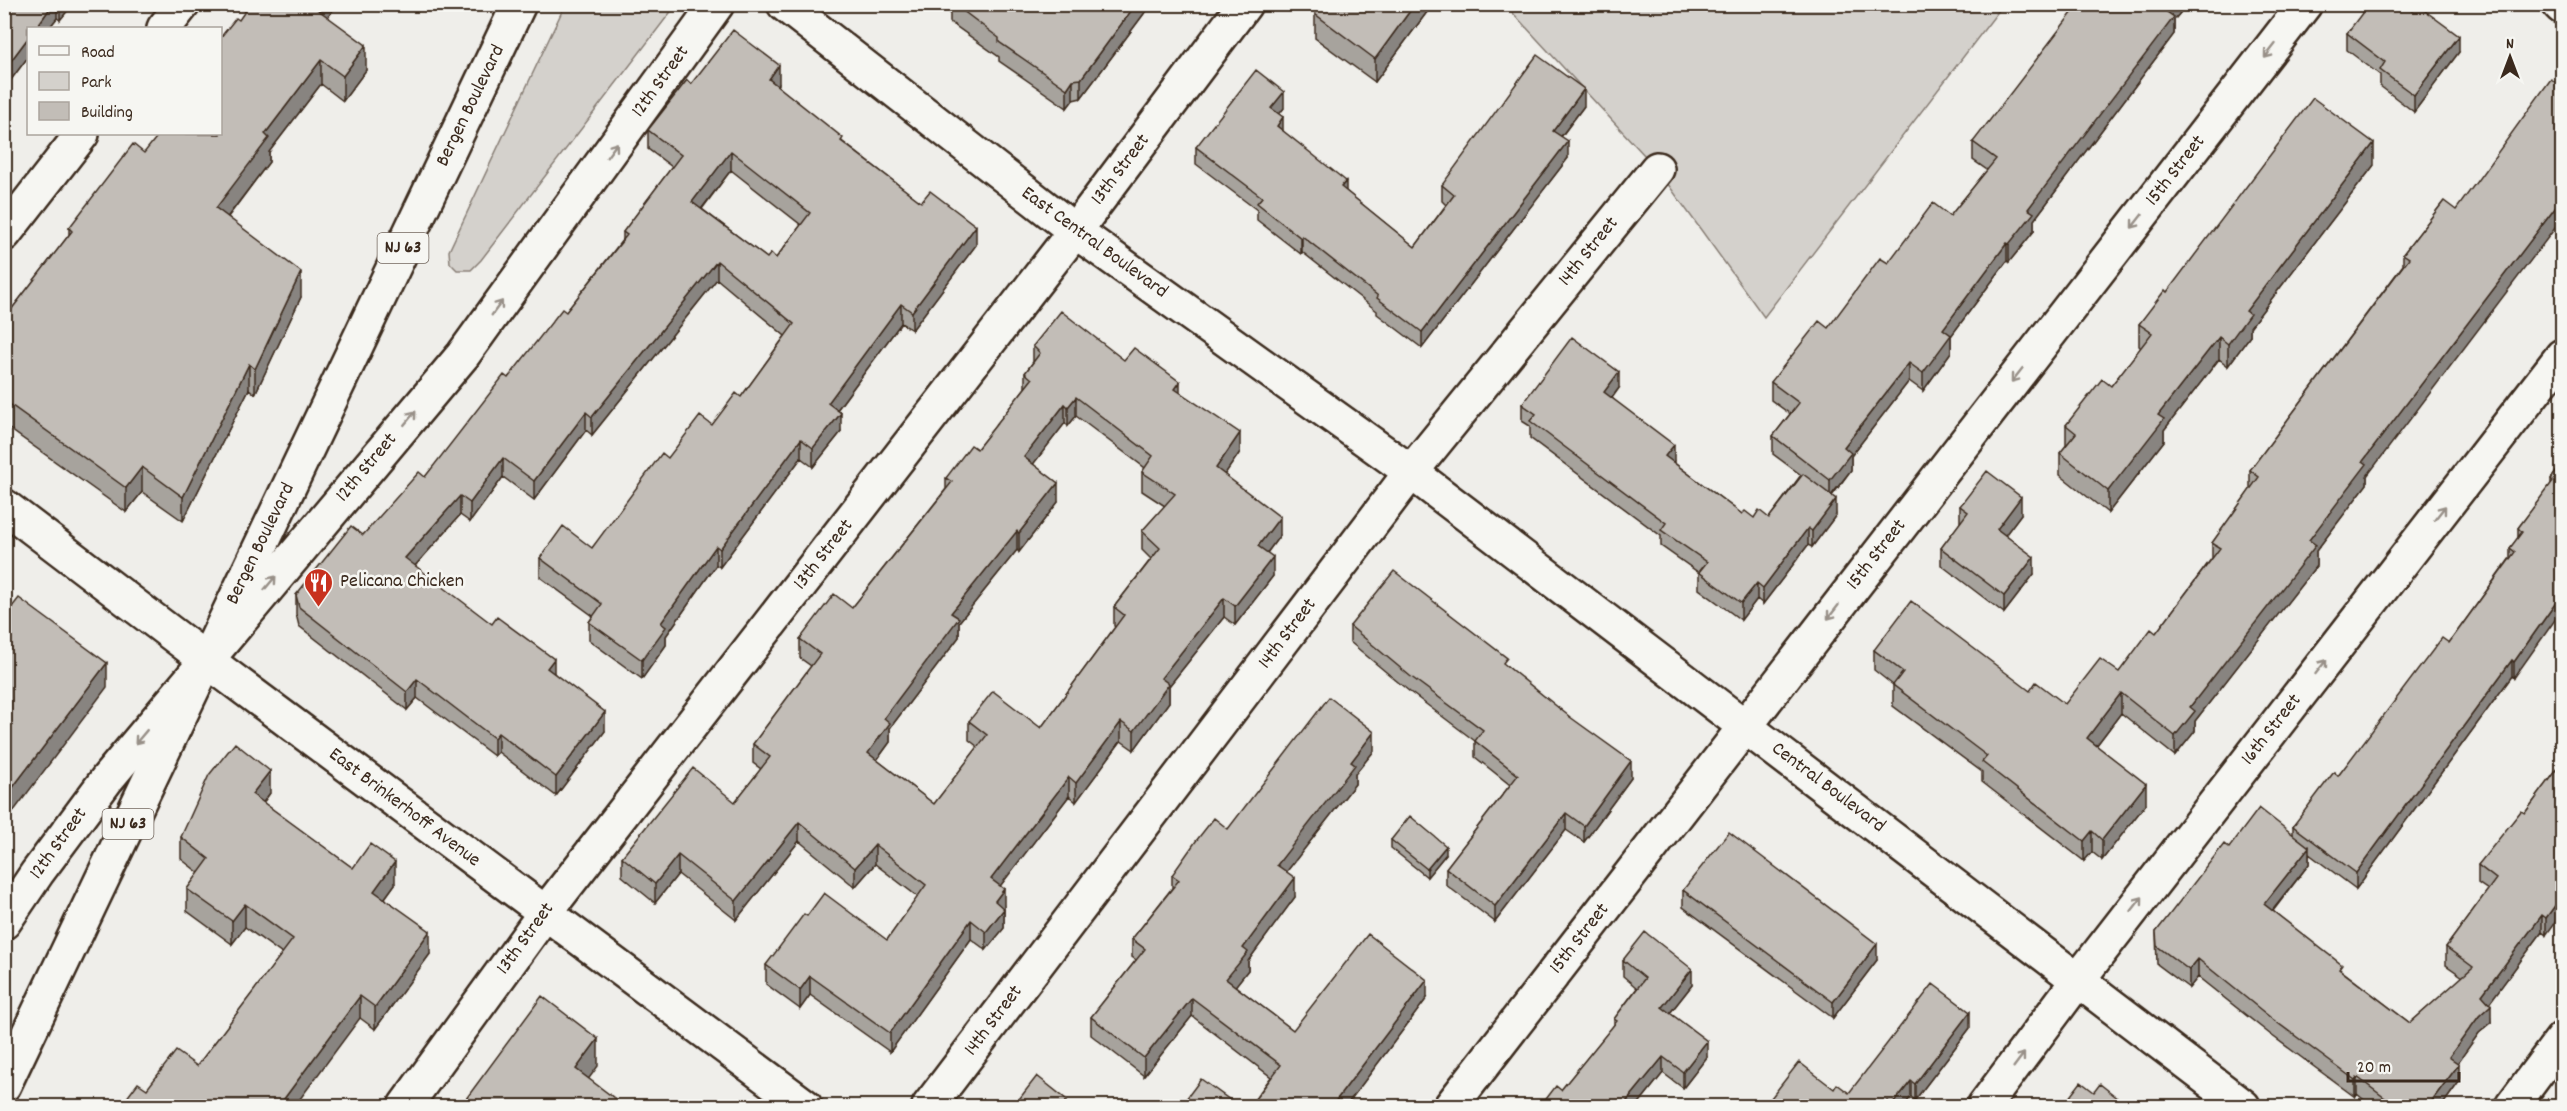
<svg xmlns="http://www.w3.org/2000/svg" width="2567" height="1111" viewBox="0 0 2567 1111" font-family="Dekko,sans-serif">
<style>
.green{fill:#d4d1cc;stroke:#887e75;stroke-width:1.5}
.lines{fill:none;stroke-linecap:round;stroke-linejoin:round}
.minor-casing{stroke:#3b2a1e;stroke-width:38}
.major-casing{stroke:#3b2a1e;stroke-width:38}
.minor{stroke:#f6f6f2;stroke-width:33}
.major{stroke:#f6f6f2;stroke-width:33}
.wall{fill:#a7a39d;stroke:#3b2a1e;stroke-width:1.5;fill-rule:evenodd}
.shaded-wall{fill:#888480;stroke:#3b2a1e;stroke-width:1.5}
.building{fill:#c2bdb7;stroke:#3b2a1e;stroke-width:1.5;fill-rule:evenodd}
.oneway{stroke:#989088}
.labels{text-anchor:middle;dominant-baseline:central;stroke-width:5;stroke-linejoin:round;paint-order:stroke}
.shield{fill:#f6f6f2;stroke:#73675e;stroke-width:1.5}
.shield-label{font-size:18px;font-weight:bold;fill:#3b2a1e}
.street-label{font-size:20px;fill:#3b2a1e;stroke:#f6f6f2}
.poi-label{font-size:20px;fill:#3b2a1e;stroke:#f6f6f2;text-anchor:start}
</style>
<rect width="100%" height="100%" fill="#efeeea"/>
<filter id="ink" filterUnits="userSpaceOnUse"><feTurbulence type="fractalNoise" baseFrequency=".0167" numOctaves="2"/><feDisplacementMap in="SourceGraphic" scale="12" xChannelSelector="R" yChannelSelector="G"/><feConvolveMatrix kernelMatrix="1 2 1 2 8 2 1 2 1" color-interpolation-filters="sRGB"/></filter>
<g filter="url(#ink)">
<path class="green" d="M1514 4 2003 5 1764 317 1657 169 1512 12Z
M565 5H676L481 260 471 270H457L450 263 449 251Z"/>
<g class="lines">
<defs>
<path id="minor" d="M2559 4 2562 7
M164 28 183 4
M4 234 82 134
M4 506 205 659 805 1106
M4 922 37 873 107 779 463 355 717 4
M405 1106 545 913 1075 231 1245 4
M929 1106 1411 472 1657 169
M1451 1106 2305 4
M1984 1106 2078 980 2562 356
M2512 1106 2562 1039"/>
<path id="major" d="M784 4 1075 231 1411 472 2243 1106
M4 1085 519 4"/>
</defs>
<use href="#minor" class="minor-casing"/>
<use href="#major" class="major-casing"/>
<use href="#minor" class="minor"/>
<use href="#major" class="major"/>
</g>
<path class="wall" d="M4 4H73L60 20 57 18 49 28H28V57L4 89Z
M337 4 328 17 366 70 343 101 321 84 269 152V162L228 217 301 297 255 394 249 389 183 521 142 492 126 512 4 425V319L69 235V228L144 153 220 134 239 20Z
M426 4H438L436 12Z
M950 4H1149V7L1081 98 1073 100 1067 108 999 61V57L950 22Z
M1321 4H1433L1375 82 1315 38V14Z
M2180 4V13L2174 20V34L2034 220V231L2009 262 2007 261 1951 336V352L1923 391 1909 381 1851 456V470L1832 496 1836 515 1812 547 1808 545 1763 604 1757 599 1741 620 1699 589V573L1661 546V536L1530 438V426L1522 421V404L1619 388 1612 398 1674 461 1673 462 1742 514 1754 518H1769L1801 475 1773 454V436L1790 414 1771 400V382L1828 328 1888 263 1950 216 1987 170 1973 160V142Z
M2347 33 2459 52 2414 112 2380 86V75L2347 50Z
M691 84H779L778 87 843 142 976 245 912 330 901 323 837 410 841 432 813 467 801 458 720 567 716 565 666 636V645L642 679 589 640V622L593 616 540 577V558L592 548 668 458 712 425 741 397 785 336 717 279 592 435 586 430 534 500 503 477 470 522 460 515 415 566 554 673 605 731 556 796 498 752 494 756 417 698 407 710 299 626 296 614V595L363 535 425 477 508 378 566 312 623 239V232L672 167 648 149V130ZM731 170 801 225 776 258H767L702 209Z
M1584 106 1561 137 1568 158 1422 348 1377 314V311L1302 252 1301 254 1257 220V210L1196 164V147L1284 108 1279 114 1283 132 1346 191 1415 247 1446 205 1442 201V185Z
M2374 165 2250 327V336L2228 366 2219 359 2164 430V441L2108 513 2060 475V453L2066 446V425L2111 386 2141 348 2139 346V324L2167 292Z
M2444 201 2367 476V484L2316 551V566L2195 721V731L2175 756 2121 713 2096 746 2146 804 2102 860 2092 852 2084 861 1982 782V772L1893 706V685L1874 670V650L2030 691 2065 704 2119 672 2156 633 2212 558V543L2250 490V470L2403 265V254Z
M1033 346 1124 360 1180 393 1240 452 1224 475 1280 535 1267 553 1273 576 1235 625 1224 617 1169 686V702L1134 750 1121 741 1076 802 1069 796 1000 886 1004 908V928L986 950 971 939 890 1052 810 995 800 1009 766 984V965L807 916 887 940 918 897 875 864 855 887 799 841 736 920 678 874 655 903 622 876V857L735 802 761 769 753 763V744L811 666 800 658V639L852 608 946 489V478L977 449 1025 388V373L1033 362ZM1076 416 1145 468 1142 472V491L1165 506 1142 531V550L1151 559 1114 607V626L1115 627 1041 728 969 721V740L978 747 934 804 877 760 890 742V728L959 637V622L1017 550 1019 552 1058 502 1033 464 1065 423 1068 426Z
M2562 464 2514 678 2512 676 2356 889 2309 854V864L2273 911 2342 971 2410 1023 2463 977 2446 965V947L2488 890 2478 883V865L2525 813 2562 763 2546 935 2542 932 2489 1003 2491 1023 2479 1033 2457 1063 2459 1082 2441 1107H2373L2357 1094 2355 1097 2271 1035 2198 977 2189 988 2157 964 2156 932 2229 848 2293 834V826L2338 776 2449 643 2510 558V548L2518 538V528L2551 485V479Z
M1960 506 2021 514 2005 535 2034 574 2004 613 1941 565V548L1960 523Z
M1350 626 1507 666 1631 778 1584 842 1566 830 1495 922 1446 885V868L1510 785 1475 757V741L1410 692 1350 642Z
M1374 751 1355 774V784L1286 872 1295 897 1248 961V970L1235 986 1293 1030 1427 998 1345 1107H1249L1271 1077 1192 1016 1144 1076 1091 1035V1017L1136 960 1132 957V939L1172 888V875L1228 829Z
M270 793 263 803 353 868 395 884 385 898 430 954 375 1029 360 1018 147 1089 197 1066 282 954 245 927 232 944 187 911V889L199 873 181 859V837Z
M1391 840 1446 854 1427 877 1391 848Z
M1683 890 1877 960 1833 1018 1683 907Z
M1623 960 1692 985 1670 1013 1707 1057 1683 1088 1663 1073 1636 1107H1540L1561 1090 1614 1025V1019L1637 988 1623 976Z
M1970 1028 1915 1100 1911 1097 1903 1107H1764L1834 1089 1849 1093Z"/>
<path class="shaded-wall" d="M53 4H57V18L49 28H36Z
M60 4H73L60 20Z
M319 4H337L317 33V9Z
M1136 4H1149V7L1081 98V79Z
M1415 4H1433L1375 82V59Z
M2173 4H2180V13L2174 20V34L2034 220V231L2009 262V244L2028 209Z
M2459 36V52L2414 112V95Z
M28 38V57L4 89V70Z
M366 45V70L343 101V76Z
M321 60V84L269 152V162L216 232V208L265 134Z
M779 65V84L769 98V79Z
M1073 80V100L1067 108V89Z
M1584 89V106L1553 147V131Z
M1284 92V108L1271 125V108Z
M1283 117V134L1277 126Z
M1568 141V158L1422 348V332Z
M2374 143V165L2250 327V336L2228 366V344L2246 311Z
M731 151V170L692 221V202Z
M1346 181V197L1341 187Z
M2562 199V219L2367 476V484L2316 551V566L2195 721V731L2175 756V736L2190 707 2309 540 2363 461Z
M976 226V245L912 330V312Z
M1302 236V252L1301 254V238Z
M2007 243V261L1951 336V352L1923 391V373L1943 329Z
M717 261V279L592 435V417Z
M301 272V297L255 394V369Z
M901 304V323L828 422V403Z
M2219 337V359L2164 430V441L2108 513V491L2158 415Z
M1909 363V381L1851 456V470L1830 497V480L1844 447Z
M249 364V389L183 521V497Z
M1619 372V388L1604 408V392Z
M1180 382V401L1175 389Z
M1076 397V416L1068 426V407Z
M1065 404V423L1024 476V457Z
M586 412V430L534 500V481Z
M841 413V432L813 467V448Z
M1240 433V452L1216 487V468Z
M801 439V458L720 567V549Z
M1674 445V461L1665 472V456Z
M503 458V477L470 522V503Z
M142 467V492L126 512V488Z
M1058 483V502L1019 552V533Z
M460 496V515L405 577V558Z
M2021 497V514L1997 546V529Z
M1836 499V515L1812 547V531Z
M1280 517V535L1258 565V546Z
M1808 528V545L1763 604V588Z
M1017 531V550L959 622V637L890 728V742L868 772V753L884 718 951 613Z
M716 546V565L666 636V645L642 679V660L661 623Z
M1273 557V576L1235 625V606Z
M2034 557V574L2004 613V596Z
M1757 583V599L1741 620V603Z
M2562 594V610L2514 678V662Z
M1224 598V617L1169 686V702L1134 750V731L1161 678Z
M554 659V678L547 668Z
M2512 660V676L2356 889V873Z
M107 663V687L4 824V799Z
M417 679V698L407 710V692Z
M2121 693V713L2087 758V738Z
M605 712V731L556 796V777Z
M1121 722V741L1076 802V783Z
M1374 732V751L1355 774V784L1277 884V865L1351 762Z
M498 733V752L494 756V738Z
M1631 761V778L1584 842V826Z
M270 771V793L252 817V794Z
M1069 777V796L991 898V879Z
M2146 784V804L2102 860V840Z
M1566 813V830L1495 922V906Z
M799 822V841L736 920V901Z
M2092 831V852L2084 861V841Z
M875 845V864L855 887V868Z
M1446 846V854L1427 877V869Z
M2309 847V864L2264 921V904Z
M678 855V874L655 903V884Z
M395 862V884L374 913V891Z
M1295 878V897L1248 961V970L1226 998V979L1243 948Z
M1004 889V908L995 920V901Z
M2562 896V913L2546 935V918Z
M245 904V927L232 944V921Z
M1004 909V928L986 950V932Z
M2542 915V932L2482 1013V995Z
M971 920V939L890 1052V1033Z
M430 931V954L375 1029V1007Z
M1877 944V960L1833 1018V1002Z
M2198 959V977L2189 988V970Z
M1692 969V985L1662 1023V1007Z
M810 976V995L800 1009V990Z
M1427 980V998L1345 1107H1331Z
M360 996V1018L294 1107H278Z
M1192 998V1016L1144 1076V1058Z
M2491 1005V1023L2479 1033 2449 1075V1057L2479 1016Z
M1970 1012V1028L1915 1100V1084Z
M598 1039V1066L576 1096V1069Z
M1707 1041V1057L1683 1088V1072Z
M1663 1057V1073L1636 1107H1622Z
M2459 1064V1082L2441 1107H2427Z
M2357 1077V1094L2355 1097V1080Z
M1911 1081V1097L1903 1107H1892V1105Z"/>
<path class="building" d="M4 4H53L36 28H28V38L4 70Z
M250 4H319L317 9 366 45 343 76 321 60 265 134 269 138 216 208 301 272 255 369 249 364 183 497 142 467 126 488 4 400V319L72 231 69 228 133 144 144 153 159 134H220V38L236 18 239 20Z
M954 4H1136L1081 79 1073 80 1067 89 999 42V38Z
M1321 4H1415L1375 59 1315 14Z
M2079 4H2173L2167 12 2174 17 2028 209 2034 213 2009 244 2007 243 1943 329 1951 335 1923 373 1909 363 1844 447 1851 453 1830 480 1773 436 1799 403 1771 382 1819 321 1828 328 1880 258 1888 263 1933 203 1950 216 1996 159 1973 142Z
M2369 4H2404L2413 11 2417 5 2459 36 2414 95 2380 70 2385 62 2347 33Z
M733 30 779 65 769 79 843 138 841 141 921 202 930 191 976 226 912 312 901 304 828 403 841 413 813 448 801 439 720 549 716 546 661 623 666 627 642 660 589 622 602 604 540 558 563 526 592 548 662 453 668 458 700 416 712 425 736 393 741 397 794 324 717 261 592 417 586 412 534 481 503 458 470 503 460 496 405 558 492 624 497 617 554 659 547 668 605 712 556 777 498 733 494 738 417 679 407 692 299 607 296 595 351 526 363 535 419 472 425 477 504 375 508 378 562 309 566 312 627 235 623 232 681 155 648 130 687 80 691 84ZM731 151 810 213 776 258 771 253 767 258 692 202Z
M1537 55 1584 89 1553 131 1568 141 1422 332 1377 298 1378 296 1302 236 1301 238 1257 203 1262 197 1196 147 1256 70 1284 92 1271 108 1283 117 1277 126 1346 181 1341 187 1415 247 1454 195 1442 185Z
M2551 79 2562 87V199L2363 461 2367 464 2309 540 2316 545 2190 707 2195 711 2175 736 2121 693 2087 738 2146 784 2102 840 2092 831 2084 841 1982 762 1987 756 1893 685 1903 672 1874 650 1911 601 2030 691 2036 682 2065 704 2100 659 2119 672 2151 629 2156 633 2220 548 2212 543 2259 477 2250 470 2409 258 2403 254 2444 201 2456 210Z
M2313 98 2374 143 2246 311 2250 314 2228 344 2219 337 2158 415 2164 419 2108 491 2060 453 2076 433 2066 425 2102 379 2111 386 2152 333 2139 324 2165 290 2167 292Z
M1061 311 1124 360 1134 348 1180 382 1175 389 1240 433 1216 468 1280 517 1258 546 1273 557 1235 606 1224 598 1161 678 1169 684 1134 731 1121 722 1076 783 1069 777 991 879 1004 889 995 901 1004 909 986 932 971 920 890 1033 810 976 800 990 766 965 804 914 807 916 824 893 887 940 926 885 875 845 855 868 799 822 736 901 678 855 655 884 622 857 693 768 735 802 770 757 753 744 820 654 800 639 834 594 852 608 887 564 952 482 946 478 971 445 977 449 1032 379 1025 373 1040 353 1033 346ZM1076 397 1153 456 1142 472 1175 494 1142 531 1160 548 1114 607 1124 615 1041 728 993 691 969 721 987 735 934 804 868 753 890 723 884 718 959 618 951 613 1017 531 1019 533 1058 483 1024 457 1065 404 1068 407Z
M1572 337 1619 372 1604 392 1674 445 1665 456 1742 514 1745 511 1754 518 1759 510 1769 518 1803 474 1836 499 1812 531 1808 528 1763 588 1757 583 1741 603 1699 572 1707 562 1661 530 1666 523 1530 421 1536 414 1522 404Z
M2562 464V594L2514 662 2512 660 2356 873 2293 826 2334 772 2338 776 2442 638 2449 643 2515 552 2510 548 2522 532 2518 528 2553 481 2551 479Z
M1987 471 2021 497 1997 529 2034 557 2004 596 1941 548 1968 512 1960 506Z
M1394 571 1507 658 1503 663 1570 717 1631 761 1584 826 1566 813 1495 906 1446 868 1518 775 1475 741 1483 730 1410 676 1350 626Z
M19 598 107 663 4 799V617Z
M1329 697 1374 732 1351 762 1355 765 1277 865 1295 878 1243 948 1248 952 1226 979 1293 1030 1368 934 1427 980 1331 1107H1249L1281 1065 1192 998 1144 1058 1091 1017 1145 949 1132 939 1179 880 1172 875 1196 841 1214 818 1228 829Z
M235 743 270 771 252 794 353 868 370 844 395 862 374 891 430 931 375 1007 360 996 278 1107H120L138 1083 147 1089 176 1051 197 1066 293 939 245 904 232 921 187 889 209 859 181 837 209 775Z
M2562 763V896L2546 918 2542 915 2482 995 2491 1005 2479 1016 2449 1057 2459 1064 2427 1107H2397L2357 1077 2355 1080 2271 1018 2198 959 2189 970 2157 946 2156 932 2224 844 2229 848 2259 808 2309 847 2264 904 2342 965 2339 969 2410 1023 2473 967 2446 947 2496 879 2478 865 2521 811 2525 813Z
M1410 816 1446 846 1427 869 1391 840Z
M1729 832 1877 944 1833 1002 1683 890Z
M1645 932 1692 969 1662 1007 1707 1041 1683 1072 1663 1057 1622 1107H1540L1556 1086 1561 1090 1617 1021 1614 1019 1645 978 1623 960Z
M1933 984 1970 1012 1915 1084 1911 1081 1892 1105 1888 1101 1884 1107H1764L1799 1062 1834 1089 1837 1084 1849 1093Z
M542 996 598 1039 576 1069 626 1107H460Z
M1037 1076 1067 1100 1064 1104 1067 1107H1013Z
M1201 1079 1234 1103 1231 1107H1180Z
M2081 1082 2094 1092 2100 1084 2129 1107H2062Z
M700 1100 709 1107H695Z
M451 1102 456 1107H448Z"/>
<defs><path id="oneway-shaft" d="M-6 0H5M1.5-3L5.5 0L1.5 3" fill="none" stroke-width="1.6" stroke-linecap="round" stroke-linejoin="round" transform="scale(1.5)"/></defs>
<g class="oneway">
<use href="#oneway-shaft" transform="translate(2270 51) rotate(128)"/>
<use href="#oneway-shaft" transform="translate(612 150) rotate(-54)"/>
<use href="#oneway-shaft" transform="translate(2137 221) rotate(128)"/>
<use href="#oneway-shaft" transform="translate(497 308) rotate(-54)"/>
<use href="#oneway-shaft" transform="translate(2017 375) rotate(128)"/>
<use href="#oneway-shaft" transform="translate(410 418) rotate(-50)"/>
<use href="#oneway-shaft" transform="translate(2440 513) rotate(-52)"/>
<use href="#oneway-shaft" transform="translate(270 583) rotate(-50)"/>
<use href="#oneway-shaft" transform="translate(1833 612) rotate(128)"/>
<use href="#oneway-shaft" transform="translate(2321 667) rotate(-52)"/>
<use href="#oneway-shaft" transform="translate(141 737) rotate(130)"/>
<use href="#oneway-shaft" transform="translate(2137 904) rotate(-52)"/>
<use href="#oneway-shaft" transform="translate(2019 1060) rotate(-53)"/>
</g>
</g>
<defs>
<symbol id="restaurant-pin" viewBox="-11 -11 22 30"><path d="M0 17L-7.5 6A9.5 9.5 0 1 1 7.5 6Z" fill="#c8321e" stroke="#f6f6f2"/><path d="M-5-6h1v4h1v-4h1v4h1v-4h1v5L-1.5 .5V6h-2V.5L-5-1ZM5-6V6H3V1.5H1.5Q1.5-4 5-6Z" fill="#fff"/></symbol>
</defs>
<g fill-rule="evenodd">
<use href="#restaurant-pin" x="302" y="566" width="33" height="45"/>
</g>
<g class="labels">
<g class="shield">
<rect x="377.5" y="233" width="51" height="30" rx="4.5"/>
<rect x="102.5" y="809" width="51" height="30" rx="4.5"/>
</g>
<g class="shield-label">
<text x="403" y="248">NJ 63</text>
<text x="128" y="824">NJ 63</text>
</g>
<g class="street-label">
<text transform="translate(661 82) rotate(-54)">12th Street</text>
<text transform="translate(471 106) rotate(-64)">Bergen Boulevard</text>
<text transform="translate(1121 170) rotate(-53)">13th Street</text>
<text transform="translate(2176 171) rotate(-52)">15th Street</text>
<text transform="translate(1094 243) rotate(36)">East Central Boulevard</text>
<text transform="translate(1589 252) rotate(-51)">14th Street</text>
<text transform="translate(367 468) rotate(-50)">12th Street</text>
<text transform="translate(261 544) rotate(-64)">Bergen Boulevard</text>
<text transform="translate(824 555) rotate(-52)">13th Street</text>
<text transform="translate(1877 555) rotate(-52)">15th Street</text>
<text transform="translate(1288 634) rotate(-53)">14th Street</text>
<text transform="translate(2272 730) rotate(-52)">16th Street</text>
<text transform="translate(1828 788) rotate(37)">Central Boulevard</text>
<text transform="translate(404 808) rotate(37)">East Brinkerhoff Avenue</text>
<text transform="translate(59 844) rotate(-54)">12th Street</text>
<text transform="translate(526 939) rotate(-54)">13th Street</text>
<text transform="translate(1580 939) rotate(-52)">15th Street</text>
<text transform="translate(994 1021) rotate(-53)">14th Street</text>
</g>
<g class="poi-label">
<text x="340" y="582">Pelicana Chicken</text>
</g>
</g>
<rect width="2567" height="1111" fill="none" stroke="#f6f6f2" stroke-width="24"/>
<rect x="12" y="12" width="2543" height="1087" fill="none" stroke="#3b2a1e" stroke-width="2" filter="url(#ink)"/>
<rect x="27" y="27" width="195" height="108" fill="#f6f6f2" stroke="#aba49d" stroke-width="1.5"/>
<rect x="39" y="46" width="30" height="9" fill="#f6f6f2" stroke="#aba49d" stroke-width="1.5"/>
<text x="81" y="57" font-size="18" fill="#3b2a1e">Road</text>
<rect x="39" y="72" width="30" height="18" fill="#d4d1cc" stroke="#aba49d" stroke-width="1.5"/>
<text x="81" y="87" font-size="18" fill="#3b2a1e">Park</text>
<rect x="39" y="102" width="30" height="18" fill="#c2bdb7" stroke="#aba49d" stroke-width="1.5"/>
<text x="81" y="117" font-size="18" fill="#3b2a1e">Building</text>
<g transform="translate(2510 57)" stroke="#f6f6f2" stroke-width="4.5" paint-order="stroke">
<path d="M0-4.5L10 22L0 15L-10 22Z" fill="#3b2a1e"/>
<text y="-9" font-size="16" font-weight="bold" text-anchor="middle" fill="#3b2a1e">N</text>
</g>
<path d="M2348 1072v9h111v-9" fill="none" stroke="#3b2a1e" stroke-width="3"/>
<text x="2357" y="1072" font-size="18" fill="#3b2a1e" stroke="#f6f6f2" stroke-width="4.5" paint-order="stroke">20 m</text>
</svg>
